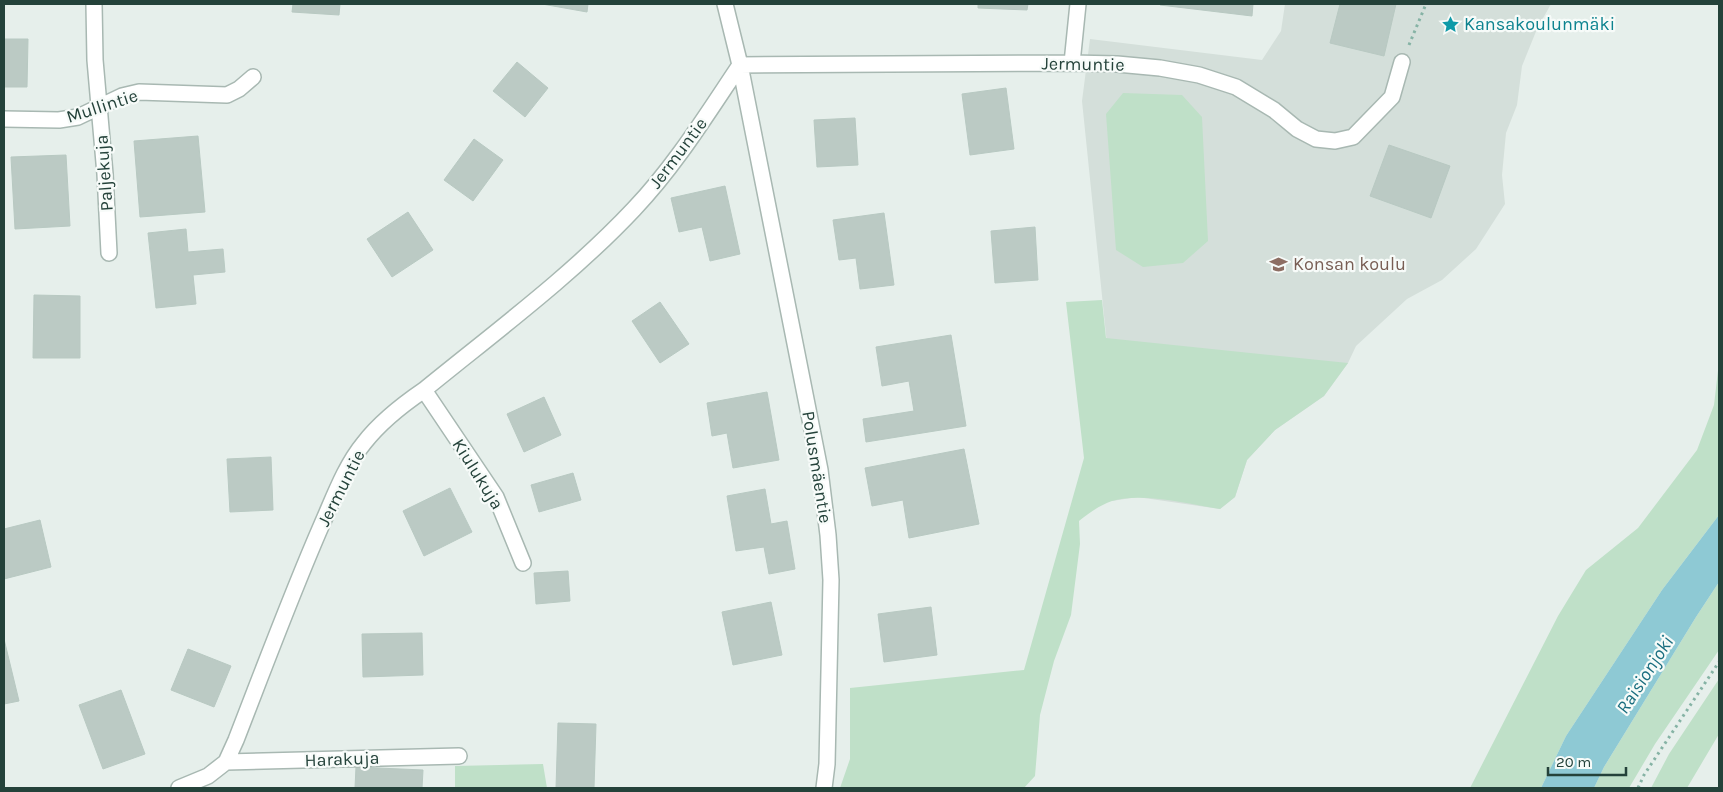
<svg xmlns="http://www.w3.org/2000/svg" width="1723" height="792" viewBox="0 0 1723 792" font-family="Karla,sans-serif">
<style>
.built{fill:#d4dfda}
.green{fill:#bfe0c8}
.water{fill:#8ec9d4}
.building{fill:#bbcac4;stroke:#b8c9c2}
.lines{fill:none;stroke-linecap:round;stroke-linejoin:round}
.minor-casing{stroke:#a8b8b2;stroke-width:18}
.path{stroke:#86b3a5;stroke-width:3;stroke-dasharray:2.5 4;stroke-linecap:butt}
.minor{stroke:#fff;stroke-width:15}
.labels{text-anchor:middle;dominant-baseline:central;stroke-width:4.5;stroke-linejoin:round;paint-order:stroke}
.culture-label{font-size:18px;fill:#0d838f;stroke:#f7fbf9;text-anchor:start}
.street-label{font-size:18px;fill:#24423a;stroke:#f7fbf9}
.education-label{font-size:18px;fill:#785e54;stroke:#f7fbf9;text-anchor:start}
.water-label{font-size:19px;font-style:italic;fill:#1c6f80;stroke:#f7fbf9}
</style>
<rect width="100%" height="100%" fill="#e6efeb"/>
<path class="built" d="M1285 4H1551L1537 29 1522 66 1517 105 1506 133 1502 175 1505 204 1476 249 1442 280 1407 299 1356 346 1348 363 1324 396 1275 430 1247 460 1235 497 1220 509 1137 497 1112 501 1119 461 1082 101 1090 39 1262 60 1281 31Z"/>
<path class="green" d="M1123 93 1182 95 1202 117 1208 241 1183 263 1143 267 1116 250 1106 114Z
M1102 300 1106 338 1348 363 1324 396 1275 430 1247 460 1235 497 1220 509C1188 504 1143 492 1112 501 1100 505 1089 513 1079 521L1080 544 1071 615 1054 661 1040 715 1035 776 1024 788H840L850 759V688L1024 670 1084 458 1066 302Z
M1719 362V515L1662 590 1566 736 1541 788H1470L1558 616 1586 570 1638 528 1697 450 1714 405Z
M1719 582V650L1655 744 1629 788H1594L1604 767 1696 617Z
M1719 679V734L1687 788H1651L1669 754Z
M543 764 547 788H455V766Z"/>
<path class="water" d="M1719 515V582L1696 617 1604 767 1594 788H1541L1566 736 1662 590Z"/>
<path class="building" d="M293 4H340L339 15 292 12Z
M542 4H588L587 12Z
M978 4H1028L1027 10 978 8Z
M1161 4H1253L1252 16 1160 5Z
M1340 4H1396L1384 56 1330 43Z
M4 39H28L27 87H4Z
M517 62 548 88 525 117 493 91Z
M1006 88 1014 149 970 155 962 94Z
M855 118 858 165 817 167 814 120Z
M198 136 205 212 140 217 134 141Z
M474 139 503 160 473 201 444 180Z
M1389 145 1450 166 1431 218 1370 196Z
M66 155 70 226 15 229 11 157Z
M725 186 740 254 710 261 702 227 679 232 671 198Z
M408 212 433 250 392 277 367 239Z
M884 213 894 285 860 289 856 258 839 260 833 220Z
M1035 227 1038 280 995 283 991 231Z
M186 229 188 252 223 249 225 272 193 275 196 304 156 308 148 233Z
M34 295 80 296V358H33Z
M660 302 689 344 660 363 632 321Z
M951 335 966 426 866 442 863 419 914 411 909 381 882 386 876 347Z
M767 392 779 460 733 468 727 433 712 436 707 403Z
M544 397 561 435 524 452 507 414Z
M964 449 979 524 909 538 903 500 872 506 865 468Z
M271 457 273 510 230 512 227 459Z
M573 473 581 500 539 512 531 485Z
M450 488 472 532 424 556 403 511Z
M765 489 771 524 787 521 795 569 769 574 764 547 736 551 727 496Z
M40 520 51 567 4 579V529Z
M568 571 570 601 536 604 534 573Z
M771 602 782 655 733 665 722 612Z
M931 607 937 655 884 662 878 614Z
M422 633 423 675 363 677 362 634Z
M4 639 19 701 4 704Z
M188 649 231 666 214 707 171 690Z
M121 690 145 754 103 769 79 705Z
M558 723 596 724 594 788H556Z
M356 767 423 770 422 788H355Z"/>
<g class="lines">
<defs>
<path id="minor" d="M94 4 95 60 105 174 109 253
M725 4 740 65 820 470 828 535 831 580 827 764 824 788
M1072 63 1078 4
M4 119 59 120 78 117 122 96 139 92 227 95 239 89 253 77
M424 390 496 497 523 563
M226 762 459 756
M179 788 208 776 226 762 236 740C264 668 291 595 322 524 334 497 345 466 364 443 381 421 402 405 424 390 495 332 571 276 634 209 675 166 707 114 740 65L1072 63 1117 64 1160 68 1199 75 1236 87 1274 110 1297 129 1316 139 1335 141 1353 137 1392 97 1402 62"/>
</defs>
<use href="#minor" class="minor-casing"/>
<path class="path" d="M1409 45 1426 4
M1638 788 1644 775 1719 662"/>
<use href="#minor" class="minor"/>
</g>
<defs>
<symbol id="sight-bare" viewBox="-9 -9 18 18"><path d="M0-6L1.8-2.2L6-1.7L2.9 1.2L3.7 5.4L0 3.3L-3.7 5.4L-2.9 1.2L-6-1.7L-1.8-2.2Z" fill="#0f9aa8" stroke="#f7fbf9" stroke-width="2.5" paint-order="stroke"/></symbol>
<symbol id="school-bare" viewBox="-9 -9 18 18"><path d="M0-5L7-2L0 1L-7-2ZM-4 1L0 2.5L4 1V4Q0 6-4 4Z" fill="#8d6e63" stroke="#f7fbf9" stroke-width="2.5" paint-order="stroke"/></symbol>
</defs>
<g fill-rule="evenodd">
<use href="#sight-bare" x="1438" y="12" width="25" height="25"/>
<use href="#school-bare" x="1266" y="252" width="25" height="25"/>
</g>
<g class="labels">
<g class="culture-label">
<text x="1464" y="24">Kansakoulunmäki</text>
</g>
<g class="street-label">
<text transform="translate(1083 64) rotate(1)">Jermuntie</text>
<text transform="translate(102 106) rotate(-18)">Mullintie</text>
<text transform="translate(678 153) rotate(-53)">Jermuntie</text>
<text transform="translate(104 173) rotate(-94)">Paljekuja</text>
<text transform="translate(817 467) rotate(81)">Polusmäentie</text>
<text transform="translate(478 474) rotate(58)">Kiulukuja</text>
<text transform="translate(341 488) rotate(-63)">Jermuntie</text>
<text transform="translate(342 759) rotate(-2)">Harakuja</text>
</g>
<g class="education-label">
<text x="1293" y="264">Konsan koulu</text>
</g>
<g class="water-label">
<text transform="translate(1645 675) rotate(-57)">Raisionjoki</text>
</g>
</g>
<rect width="1723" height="792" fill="none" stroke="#24423a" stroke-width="10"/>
<path d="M1548 767v8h78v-8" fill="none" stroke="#24423a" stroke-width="2.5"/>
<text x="1556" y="767" font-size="15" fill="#24423a" stroke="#f7fbf9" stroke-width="4" paint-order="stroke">20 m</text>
</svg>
